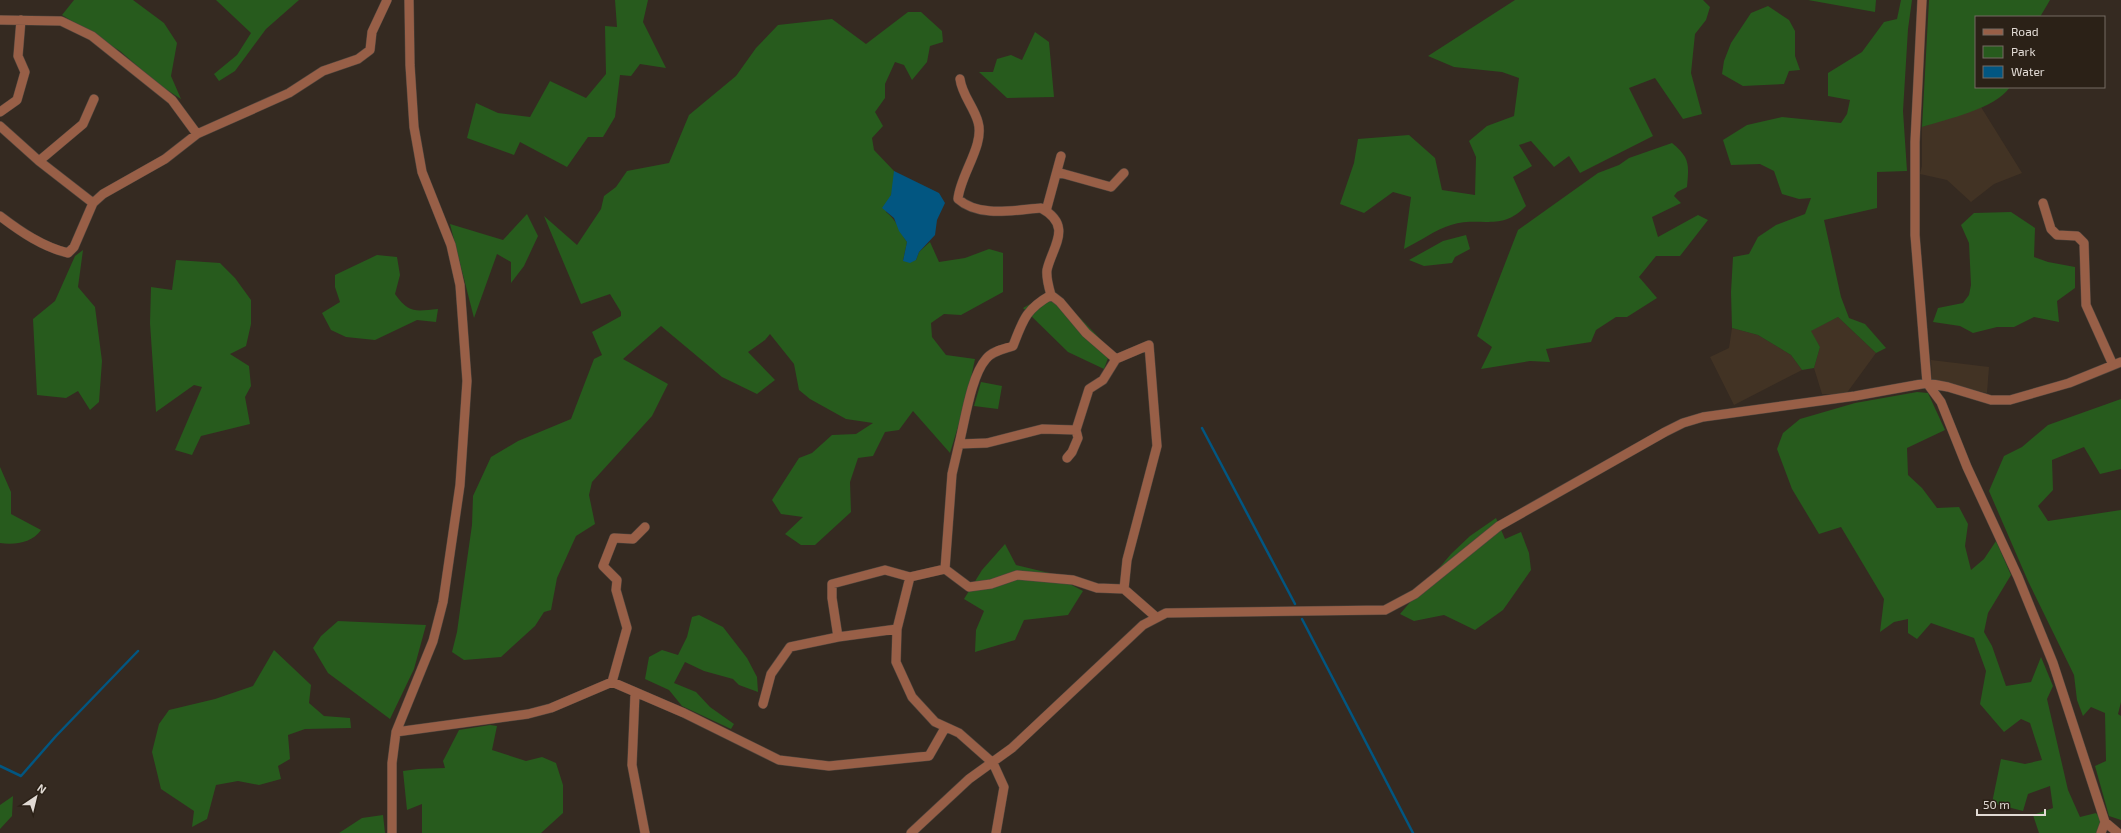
<svg xmlns="http://www.w3.org/2000/svg" width="2121" height="833" viewBox="0 0 2121 833" font-family="'Exo 2',sans-serif">
<style>
.built{fill:#423324}
.green{fill:#275b1d}
.water{fill:#025681}
.lines{fill:none;stroke-linecap:round;stroke-linejoin:round}
.stream{stroke:#025681;stroke-width:2.5}
.minor-casing{stroke:#51463e;stroke-width:10}
.minor{stroke:#985f47;stroke-width:9}
</style>
<rect width="100%" height="100%" fill="#352a21"/>
<path class="built" d="M1981 107 2022 173 1994 184 1971 202 1947 180 1920 174 1922 166V127Z
M1838 317 1876 353 1846 394H1822L1814 368 1820 347 1810 331Z
M1732 328 1758 335 1791 355 1802 370 1734 405 1710 357 1729 348Z
M1931 360 1989 367 1987 393 1932 382Z"/>
<path class="green" d="M74 0H133L164 23 177 43 171 76 181 99 158 84 120 51 62 15Z
M216 0H299L266 29 235 71 219 81 214 74 237 55 251 33Z
M615 0H648L643 22 666 68 640 64 631 76 620 75 615 117 603 137H588L567 167 520 142 514 155 467 138 476 103 498 113 530 117 550 81 586 98 606 74 605 26 617 27Z
M1515 0H1703L1710 7 1706 20 1695 34 1691 73 1702 114 1683 119 1655 78 1629 88 1653 136 1580 173 1569 156 1554 167 1531 141 1519 145 1532 166 1513 177 1526 206C1502 232 1479 216 1451 225 1436 229 1419 242 1404 249L1411 197 1393 192 1364 213 1340 204 1354 163 1358 139 1409 135 1435 158 1442 190 1475 195 1476 157 1469 141 1487 126 1514 116 1519 78 1502 72 1454 67 1428 56Z
M1808 0H1876L1875 12Z
M1901 0H1912L1908 29 1903 111 1907 171 1877 172V208L1824 220 1841 297 1849 318 1865 324 1886 348 1876 353 1838 317 1811 331 1820 347 1814 368 1802 370 1791 355 1758 335 1732 328 1731 292 1733 257 1749 254 1758 237 1776 225 1805 214 1811 198 1799 199 1782 194 1774 171 1760 164 1731 165 1723 140 1747 125 1782 117 1841 123 1847 114 1850 100 1828 96V73L1862 52 1884 22 1897 19Z
M1929 0H2050L2040 17H1976V87H2010C1995 109 1947 119 1922 127Z
M1768 6 1789 20 1795 31V56L1800 70 1789 71 1784 84 1743 86 1722 74 1724 61 1731 43 1751 13Z
M908 12H921L942 31 943 42 930 46 927 62 912 80 904 65 895 62 885 84V98L875 112 883 126 872 138 874 150 894 171V185L886 212C897 220 899 231 907 242L903 261 916 260 919 252 930 242 939 262 965 258 989 249 1003 253V292L961 315 944 314 931 323 932 337 946 355 975 359 967 397 950 453 913 411 899 430 885 432 873 456 858 458 850 482 851 512 815 545H801L785 534 803 517 781 514 772 500 799 458 812 453 832 435 856 434 873 423 846 419 810 399 799 390 794 364 770 334 765 340 748 352 775 380 757 394 722 377 661 326 623 359 668 384 652 416 592 482 589 495 595 524 576 536 557 578 551 610 544 612 535 626 501 657 464 660 452 652 457 632 467 560 472 525 473 496 491 457 518 441 571 419 594 359 602 355 592 332 621 316V312L610 294 581 304 544 216 577 245 601 209 604 196 616 187 627 171 669 163 689 115 736 76 756 48 778 25 832 19 866 44Z
M1035 32 1049 42 1054 97 1007 98 979 72H993L997 59 1011 55 1022 60Z
M1672 143C1690 158 1689 164 1687 187L1677 192 1674 196 1681 203 1652 217 1658 237 1698 215 1708 220 1680 256H1656L1639 277 1657 298 1627 317H1616L1596 330 1591 342 1546 349 1550 362 1530 361 1481 369 1492 347 1477 336 1518 230 1598 173 1619 165 1629 158Z
M2011 212 2035 228 2034 257 2048 262 2075 267V288L2057 301 2059 322 2034 317 2014 327H1997L1973 333 1960 326 1933 322 1938 308 1963 303 1969 295 1971 285 1969 243 1961 225 1974 213Z
M527 214 538 236 524 266 511 283V262L497 254 474 318 450 224 503 240Z
M1466 235 1470 249 1455 257 1452 263 1424 266 1409 260 1443 241Z
M83 250 78 287 95 307 102 361 99 402 90 410 78 391 66 398 37 395 33 319 55 301 75 256Z
M377 255 397 257 400 275 395 294C409 314 416 311 438 309L436 322 417 320 375 340 346 337 331 330 322 313 340 302 335 287V275Z
M176 260 220 263 235 278 251 300V324L246 346 230 354 249 366 251 386 245 397 250 424 201 436 192 455 175 450 202 387 194 385 156 412 150 323 151 287 172 290Z
M1054 291 1111 350 1104 369 1068 352 1023 308Z
M981 382 1002 386 998 409 974 406Z
M1917 392 1928 393 1945 430 1907 448 1908 475 1922 488 1937 508 1959 507 1968 524 1965 546 1971 570 1984 559 1996 541 2011 575 1988 613 1984 632 1992 646 2006 686 2031 682 2041 657 2053 686 2047 699 2068 790 2080 817 2096 813 2102 821 2098 833H2039L2033 815 2053 808 2050 786 2028 794 2023 811 1992 803 2001 759 2025 764 2042 760 2030 723 2021 719 2004 732 1980 704 1986 671 1974 638 1931 623 1917 639 1908 633V619L1894 622 1880 632 1884 599 1841 527 1819 534 1792 489 1777 449 1783 433 1800 419 1855 403Z
M2121 399V469L2100 474 2084 447 2052 460 2053 490 2038 506 2048 521 2121 510V702L2118 714 2121 716V820L2109 816 2095 766 2106 761 2105 713 2091 707 2083 716 2077 700 2074 675 2028 581 1989 491 2004 456 2022 447 2048 425Z
M0 467 11 492V514L41 530C32 543 15 545 0 543Z
M1496 518 1505 539 1521 532 1529 553 1531 570 1503 610 1475 630 1444 615 1414 621 1400 614 1451 554 1470 536Z
M1005 544 1016 565 1049 573 1083 591 1068 615 1024 620 1015 640 975 652 976 630 984 611 964 599 982 570Z
M699 615 723 627 747 658 757 677 758 692 739 685 733 679 704 671 685 662 674 683 696 692 710 707 734 724 731 729 682 706 669 690 645 679 649 657 662 650 678 655 687 637 692 617Z
M338 621 426 625 414 669 390 719 328 673 313 648 321 636Z
M274 650 311 685 309 703 324 716 350 718 351 728 305 729 288 735 290 759 278 766 281 779 259 785 238 781 216 785 207 819 192 827 194 811 161 789 152 752 159 724 169 710 215 699 253 686Z
M490 725 497 726 492 750 526 761 542 757 556 763 563 785V813L541 833H422V804L407 810 403 771 418 769 445 768 443 761 459 730Z
M13 796 12 816 0 829V805Z
M383 815 385 833H339L362 818Z"/>
<path class="water" d="M894 171 939 193 945 203 937 220 935 235 919 252 916 260 910 263 903 261 907 242 899 231 894 218 882 208 891 195Z"/>
<g class="lines">
<path class="stream" d="M1202 428 1295 604
M1302 619 1413 833
M0 766 21 776 56 736 138 651"/>
<defs>
<path id="minor" d="M1922 0 1915 142V235L1927 383 1941 402 1967 467 2018 577 2053 663 2105 822 2101 833
M0 20 61 21 92 36 172 100 197 134
M960 79C962 95 974 107 978 122 985 145 960 175 958 199 979 218 1015 210 1041 208 1074 226 1052 247 1047 270 1046 278 1049 288 1051 295L1060 302 1086 333 1116 359
M0 112 17 100 25 72 18 56 21 20
M0 126 39 161 93 203
M39 161 83 124 94 99
M1057 172 1111 187 1124 173
M2043 203 2051 229 2057 235 2077 236 2084 243 2086 305 2113 365
M1046 211 1061 156
M0 216C21 232 43 247 68 253L74 247 93 203 103 194 165 159 197 134 289 93 323 71 358 59 370 50 372 32 387 0
M959 444C965 421 971 376 986 359 992 351 1004 349 1013 346 1023 320 1026 309 1051 295
M1067 458 1072 452 1078 438 1076 430 1089 389 1103 380 1116 359 1149 345 1157 446 1127 560 1124 589 1156 617
M945 569 952 474 959 444 987 443 1042 429 1076 430
M838 637 832 598V584L885 570 910 577
M612 682 627 628 616 590 617 580 603 566 614 538 633 539 645 527
M635 694 632 765 645 833
M763 704 771 674 790 647 838 637 897 629
M396 732 528 714 551 708 612 682 684 713 779 760 829 766 929 756 945 728
M2105 822 2118 833
M392 833V763L396 732 433 641 443 602 460 485 467 381 460 285 451 245 422 172 414 127 410 65 409 0
M911 833 969 779 1012 748 1143 625 1166 613 1385 610 1415 594 1499 526 1665 432 1683 423 1703 417 1855 396 1927 383 1948 387 1991 400H2010L2069 383 2121 362
M996 833 1004 787 993 763 959 733 935 722 912 697 896 662 897 629 910 577 945 569 969 587 991 584 1017 575 1073 580 1097 588 1124 589"/>
</defs>
<use href="#minor" class="minor-casing"/>
<use href="#minor" class="minor"/>
</g>
<rect x="1975" y="16" width="130" height="72" fill="#2b2117" stroke="#746b63"/>
<rect x="1983" y="29" width="20" height="6" fill="#985f47" stroke="#746b63"/>
<text x="2011" y="36" font-size="12" fill="#e1dad4">Road</text>
<rect x="1983" y="46" width="20" height="12" fill="#275b1d" stroke="#746b63"/>
<text x="2011" y="56" font-size="12" fill="#e1dad4">Park</text>
<rect x="1983" y="66" width="20" height="12" fill="#025681" stroke="#746b63"/>
<text x="2011" y="76" font-size="12" fill="#e1dad4">Water</text>
<g transform="translate(36 797) rotate(35)" stroke="#2b2117" stroke-width="3" paint-order="stroke">
<path d="M0-3L7 15L0 10L-7 15Z" fill="#e1dad4"/>
<text y="-6" font-size="11" font-weight="bold" text-anchor="middle" fill="#e1dad4">N</text>
</g>
<path d="M1977 809v6h68v-6" fill="none" stroke="#e1dad4" stroke-width="2"/>
<text x="1983" y="809" font-size="12" fill="#e1dad4" stroke="#2b2117" stroke-width="3" paint-order="stroke">50 m</text>
</svg>
